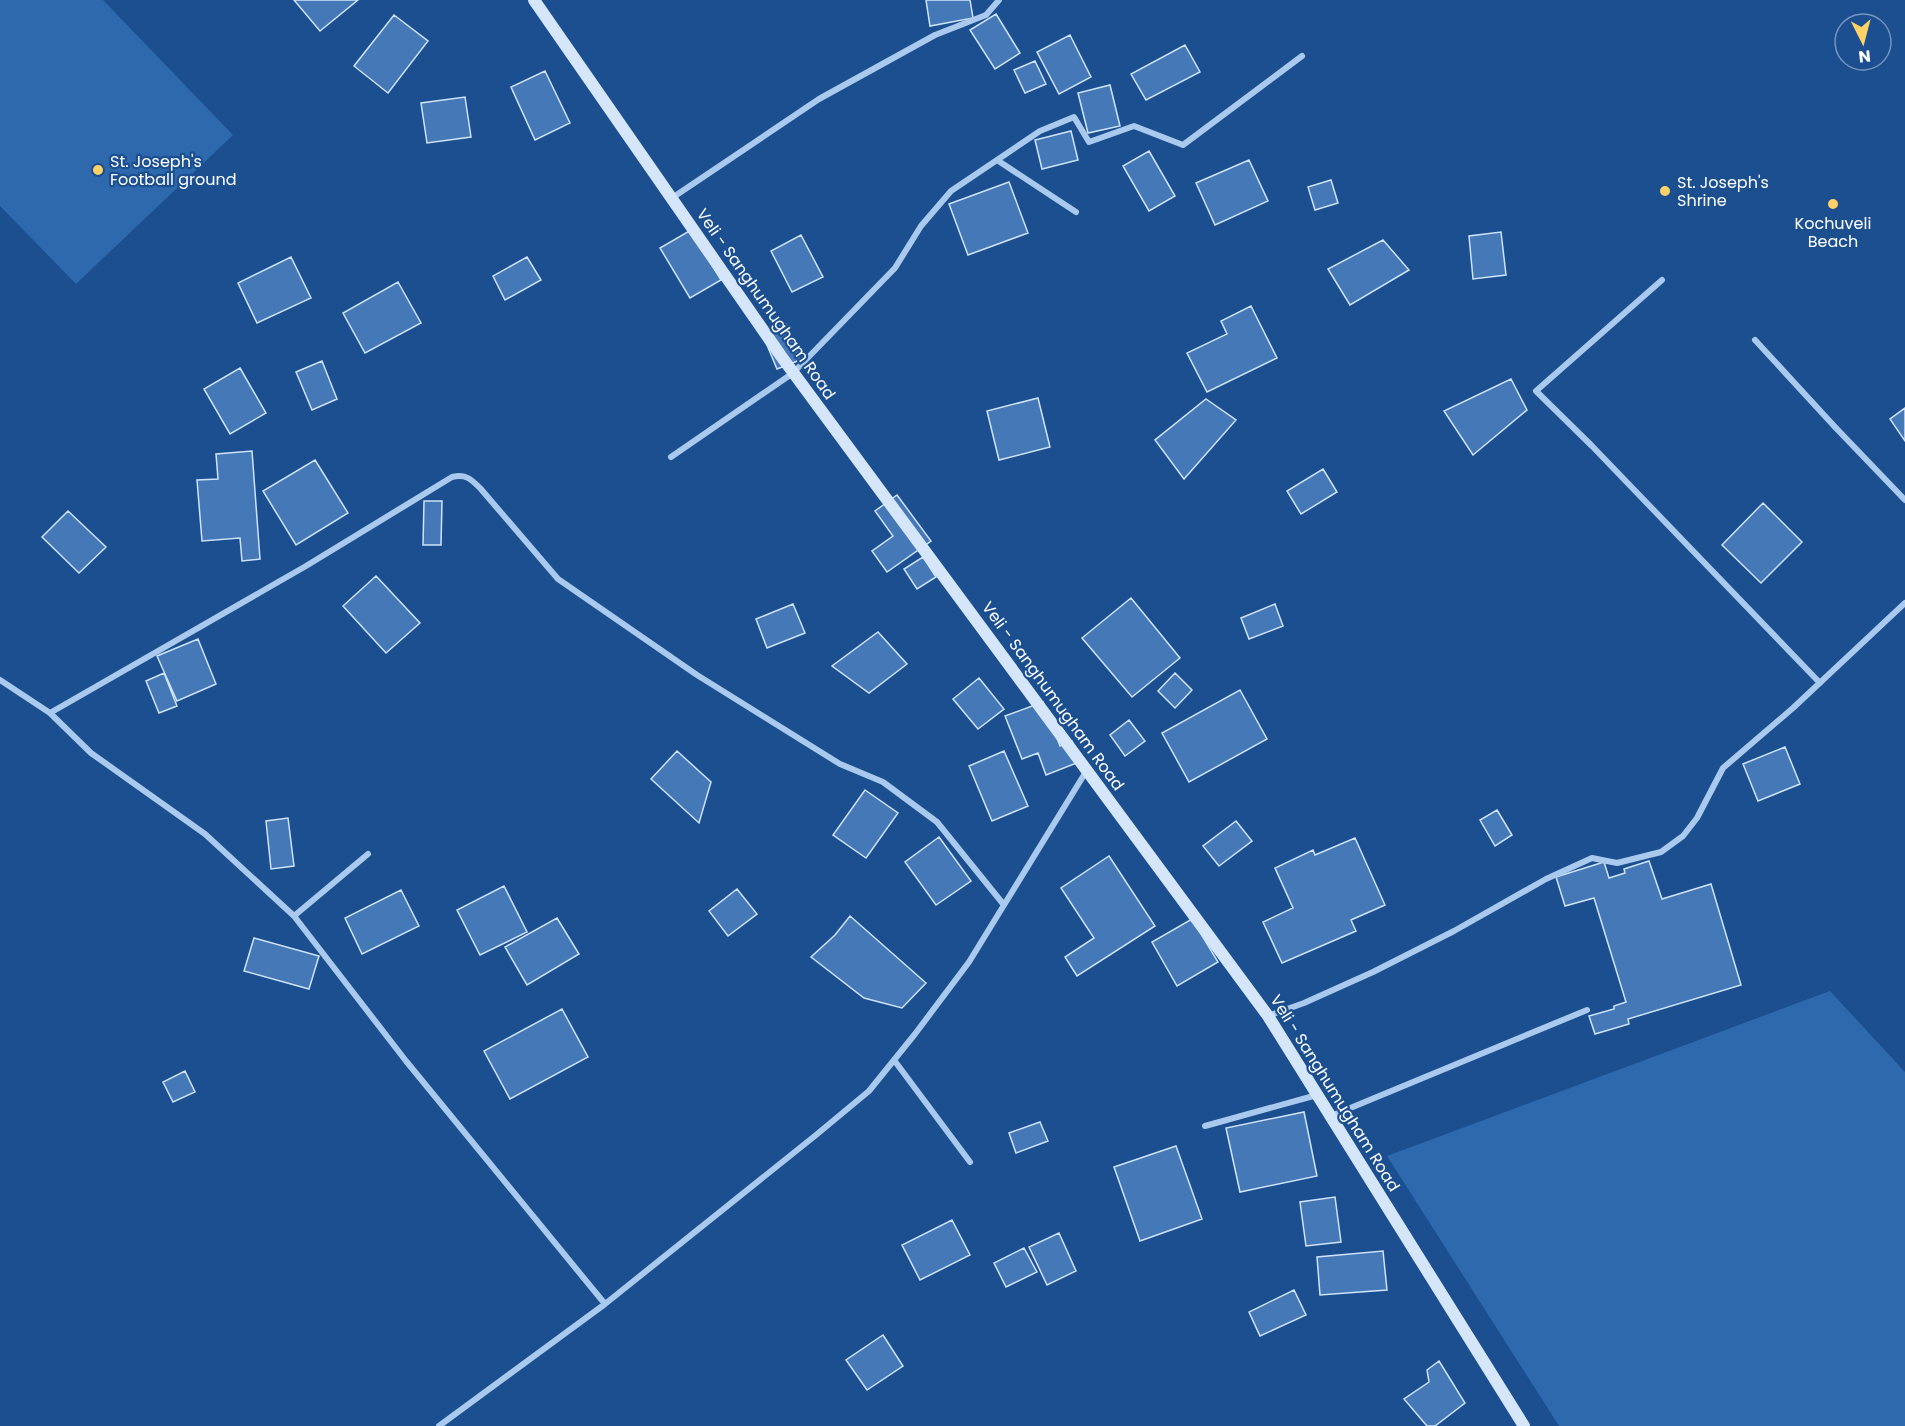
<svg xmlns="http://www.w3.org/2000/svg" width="1905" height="1426" viewBox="0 0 1905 1426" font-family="Poppins,sans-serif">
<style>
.green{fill:#2e69ad}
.building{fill:#4478b7;stroke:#cfe3fa;stroke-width:1.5}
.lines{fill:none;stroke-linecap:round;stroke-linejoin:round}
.street{stroke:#a9c9ee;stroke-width:6}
.secondary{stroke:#d6e6fa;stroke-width:12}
.poi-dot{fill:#ffd166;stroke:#1b4f8f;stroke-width:2}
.labels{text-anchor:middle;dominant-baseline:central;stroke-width:4.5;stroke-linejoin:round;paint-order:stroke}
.poi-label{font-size:16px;fill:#fff;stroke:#1b4f8f;text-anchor:start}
.street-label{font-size:16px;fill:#fff;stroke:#1b4f8f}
</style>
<rect width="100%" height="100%" fill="#1b4f8f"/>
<path class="green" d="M0 0H103L233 135 76 284 0 206Z
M1830 991 1905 1072V1426H1559L1387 1156Z"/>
<path class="building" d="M294 0H358L320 31Z
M926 0H970L973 18 930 26Z
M996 14 1020 53 995 69 970 30Z
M394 15 428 41 388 93 354 66Z
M1070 35 1091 77 1059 94 1037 52Z
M1185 45 1200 72 1146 100 1131 74Z
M1035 61 1046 84 1025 93 1014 70Z
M545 71 570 123 535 140 511 87Z
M1110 85 1120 126 1088 133 1078 93Z
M465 97 471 137 427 143 421 103Z
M1071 131 1078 160 1042 169 1035 140Z
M1149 151 1175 196 1149 211 1123 166Z
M1249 160 1268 201 1215 225 1196 183Z
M1331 180 1338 203 1315 210 1308 187Z
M1009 182 1028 233 968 255 949 204Z
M691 230 721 280 690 298 660 248Z
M1501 232 1506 275 1473 279 1469 236Z
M801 235 823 277 792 292 771 251Z
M1383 240 1409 270 1350 305 1328 269Z
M291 257 311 298 257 323 238 283Z
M527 257 541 280 505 300 493 276Z
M398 282 421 323 365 353 343 313Z
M1251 306 1277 358 1207 392 1187 353 1227 334 1221 321Z
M786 324 800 360 777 369 762 333Z
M322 361 337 399 312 410 296 372Z
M240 368 266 413 230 434 204 389Z
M1511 379 1527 410 1473 455 1444 411Z
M1038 398 1050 447 999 460 987 411Z
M1206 399 1236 420 1184 479 1155 440Z
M1905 408V441L1890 419Z
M252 451 260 559 242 561 240 538 202 541 197 480 218 479 216 454Z
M315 460 348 513 296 545 263 491Z
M1323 469 1337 492 1301 514 1287 491Z
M897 495 931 541 887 572 872 551 893 536 875 511Z
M424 501H442L441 545H423Z
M1763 503 1802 542 1761 583 1722 545Z
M68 511 106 547 79 573 42 537Z
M923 557 936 577 917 589 904 569Z
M376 576 420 623 386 653 343 606Z
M1131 598 1180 658 1132 697 1082 638Z
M793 604 805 633 767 648 756 619Z
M1275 604 1283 626 1249 639 1241 618Z
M878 632 907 664 869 693 832 666Z
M198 639 216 684 177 701 157 656Z
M164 673 177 706 159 713 146 681Z
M1175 673 1192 690 1175 708 1158 691Z
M979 678 1004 709 978 729 953 699Z
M1240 690 1267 739 1189 782 1162 733Z
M1043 702 1060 746 1072 741 1079 762 1046 775 1038 753 1022 759 1005 716Z
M1129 720 1145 741 1125 756 1110 735Z
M1785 747 1800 784 1758 801 1743 764Z
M677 751 711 782 699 823 651 779Z
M1004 751 1028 806 992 821 969 766Z
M865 790 898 813 866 858 833 835Z
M1497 810 1512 835 1495 846 1480 820Z
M288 818 294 866 271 869 266 821Z
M1236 821 1252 841 1219 866 1203 846Z
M939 837 971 881 936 905 905 862Z
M1355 838 1385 905 1351 920 1356 931 1282 963 1263 922 1293 908 1275 868 1313 850 1315 855Z
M1109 856 1155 926 1077 976 1065 957 1094 938 1061 888Z
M1649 861 1662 899 1711 884 1741 985 1628 1019 1629 1024 1595 1034 1589 1016 1614 1009V1006L1626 1002 1594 898 1565 906 1556 877 1604 862 1609 878 1625 873 1624 869Z
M504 886 527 932 480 955 457 910Z
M737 889 757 914 728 936 709 911Z
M401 890 419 926 362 954 345 918Z
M850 916 926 983 902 1008 864 998 811 957 835 935Z
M557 918 579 954 527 985 505 947Z
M1192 919 1218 962 1177 986 1152 942Z
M254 938 319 956 309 989 244 971Z
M562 1009 588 1057 510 1099 484 1051Z
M185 1071 195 1092 173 1102 163 1082Z
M1304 1112 1317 1176 1240 1192 1226 1128Z
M1040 1122 1048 1141 1016 1153 1009 1133Z
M1176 1146 1202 1219 1140 1241 1114 1167Z
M1335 1197 1341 1242 1306 1246 1300 1202Z
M952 1220 970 1255 920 1280 902 1245Z
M1059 1233 1076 1271 1047 1285 1029 1247Z
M1024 1248 1037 1272 1006 1287 994 1263Z
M1383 1251 1387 1290 1320 1295 1317 1257Z
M1294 1290 1306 1315 1260 1336 1249 1312Z
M883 1335 903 1366 867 1390 846 1360Z
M1439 1361 1465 1403 1435 1426H1427L1404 1399 1429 1382 1427 1370Z"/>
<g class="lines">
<path class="street" d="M997 160 1076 212
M672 198 819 99 935 35 986 15 999 0
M1662 280 1536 391 1592 446 1820 683
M1755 340 1835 427 1905 500
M671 457 793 373 895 268 921 226 951 191 1040 131 1074 117 1089 142 1134 126 1183 145 1302 56
M0 680 50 713 91 753 205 834 294 916 406 1061 605 1304
M50 713 306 566 452 477C465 474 470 478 480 488L558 579 697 675 840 764 883 782 937 822 1004 905 969 962 915 1034 869 1091 816 1135 605 1304 439 1426
M1004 905 1087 770
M294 916 368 854
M1268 1016 1304 1003 1373 972 1454 931 1546 879 1592 858 1617 863 1661 852 1683 836 1697 818 1723 768 1793 708 1905 603
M894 1060 970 1162
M1331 1116 1587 1010
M1205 1126 1317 1095"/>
<path class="secondary" d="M534 0 781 356 1268 1016 1524 1426"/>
</g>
<g class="poi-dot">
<circle cx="98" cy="170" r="6"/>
<circle cx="1665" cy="191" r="6"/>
<circle cx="1833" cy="204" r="6"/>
</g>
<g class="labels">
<g class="poi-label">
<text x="110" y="161">St. Joseph's<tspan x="110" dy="18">Football ground</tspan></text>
<text x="1677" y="182">St. Joseph's<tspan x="1677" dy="18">Shrine</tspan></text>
<text x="1833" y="223" text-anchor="middle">Kochuveli<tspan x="1833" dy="18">Beach</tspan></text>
</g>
<g class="street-label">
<text transform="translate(766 304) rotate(55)">Veli - Sanghumugham Road</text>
<text transform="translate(1053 696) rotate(54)">Veli - Sanghumugham Road</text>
<text transform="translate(1335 1093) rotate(58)">Veli - Sanghumugham Road</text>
</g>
</g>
<g transform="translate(1863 42) rotate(174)"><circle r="28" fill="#1b4f8f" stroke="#7695bc" stroke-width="1.5"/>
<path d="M0-4.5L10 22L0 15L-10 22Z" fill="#ffd166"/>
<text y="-9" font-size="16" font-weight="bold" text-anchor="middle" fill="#ffffff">N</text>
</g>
</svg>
